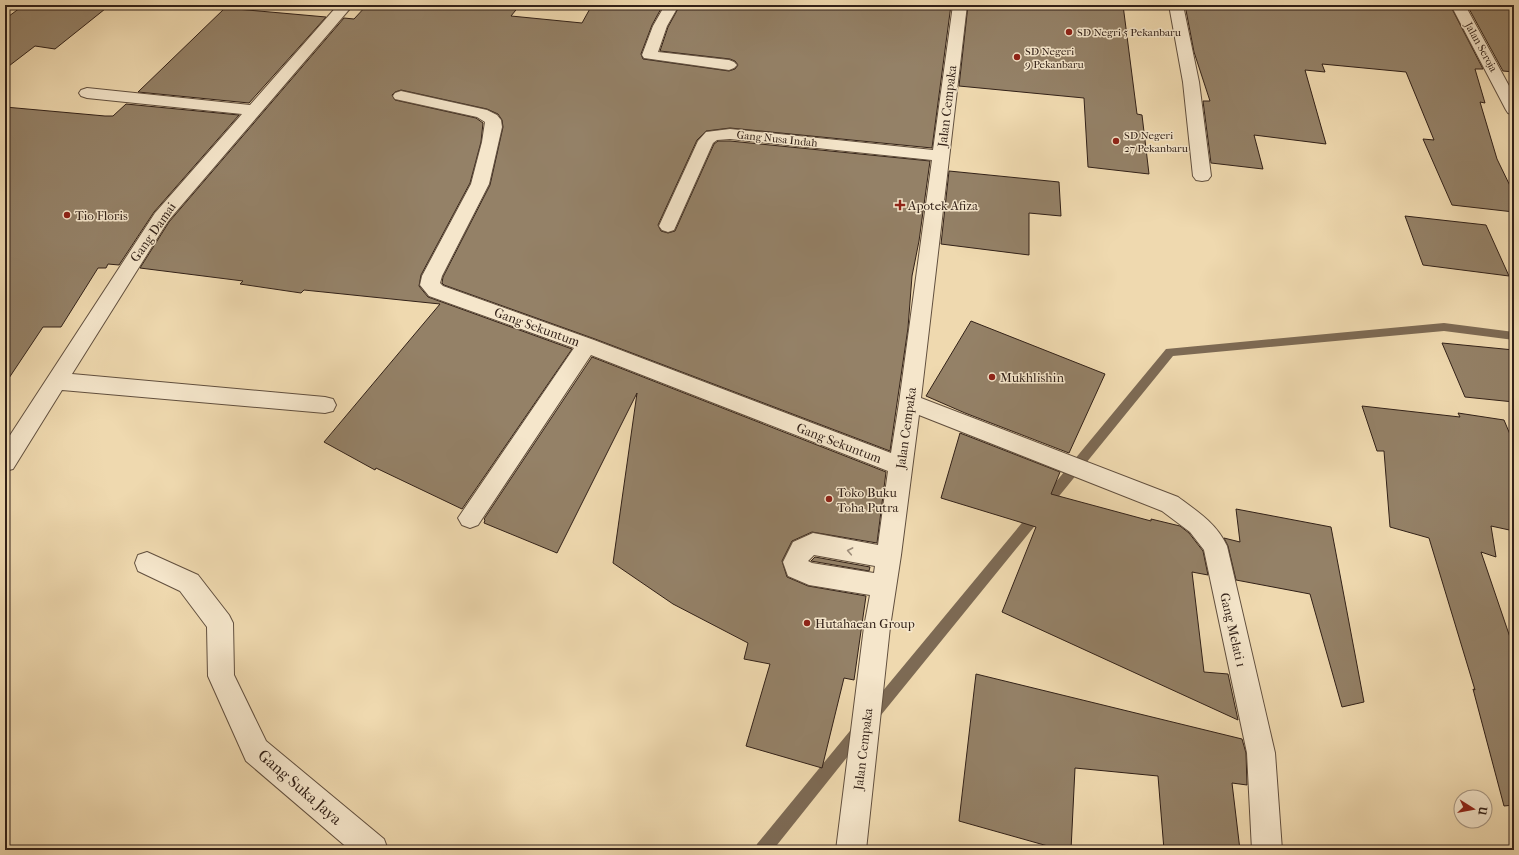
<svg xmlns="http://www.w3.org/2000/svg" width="1519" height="855" viewBox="0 0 1519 855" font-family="'IM FELL French Canon',serif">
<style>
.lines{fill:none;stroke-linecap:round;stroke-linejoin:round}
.stream{fill:#7d6a54;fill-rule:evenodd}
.building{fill:#948167;stroke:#322118}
.minor-casing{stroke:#614f3e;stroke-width:2}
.minor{fill:#f5e6cb;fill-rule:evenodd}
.oneway{stroke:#9d8d7a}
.poi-dot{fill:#8f2418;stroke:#f5e6cb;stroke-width:1.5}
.labels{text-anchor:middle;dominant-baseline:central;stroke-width:3;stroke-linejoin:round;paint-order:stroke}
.far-poi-label{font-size:11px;fill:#322118;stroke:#f5e6cb;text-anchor:start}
.far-street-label{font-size:11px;fill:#322118;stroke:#f5e6cb}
.street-label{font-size:13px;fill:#322118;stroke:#f5e6cb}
.poi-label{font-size:13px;fill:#322118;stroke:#f5e6cb;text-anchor:start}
.near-street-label{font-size:16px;fill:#322118;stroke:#f5e6cb}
</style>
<rect width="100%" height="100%" fill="#efd9af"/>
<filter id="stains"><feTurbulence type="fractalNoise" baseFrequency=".005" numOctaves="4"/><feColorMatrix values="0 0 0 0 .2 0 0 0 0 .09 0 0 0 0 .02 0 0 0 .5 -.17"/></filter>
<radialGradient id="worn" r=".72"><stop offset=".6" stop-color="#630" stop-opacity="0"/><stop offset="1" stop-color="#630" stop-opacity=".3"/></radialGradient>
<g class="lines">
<path class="stream" d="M1444 323 1514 332V340L1444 331 1173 356 877 720 872 722 867 720 865 715 867 710 1166 349Z
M859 723 864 726 867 731 864 736 773 850H755L757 844 854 726Z"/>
</g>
<path class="building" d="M24 5H110L55 49 35 46 5 69V19Z
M367 5H520L511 16 582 23 592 5H663L652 25 641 54 643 59 729 71 735 69 738 65 735 61 730 59 660 51 668 27 680 5H787L829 9 830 5H951L932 148 730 128 706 131 697 140 658 225 661 231 668 233 675 231 714 144 718 141H730L930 161 919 241 912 276 908 328 890 451 595 339 444 285 442 283 443 277 490 185 503 127 502 120 498 114 487 109 401 90 395 92 392 95 395 100 476 118 483 123 481 142 470 183 421 275 419 286 428 297 572 349 462 509 376 468 375 470 324 442 440 304 304 290 301 293 240 284 243 281 140 268 169 222 344 18 354 19Z
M968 5H1123L1137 114 1142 115 1149 174 1088 167 1084 98 959 86Z
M1185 5H1450L1483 69H1475L1485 103 1480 102 1497 159 1514 194V212L1452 205 1423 139 1434 140 1406 72 1322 64 1325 72 1305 70 1326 144 1254 135 1263 169 1211 163 1203 101H1210L1194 52Z
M1467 5H1514V72L1503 71Z
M225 8 326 17 249 103 138 92Z
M126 104 239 115 154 212 119 265 108 264 106 268H98L61 327H43L5 384V107L105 116H113Z
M949 171 1059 182 1061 216 1029 213V255L941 244Z
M1405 216 1486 225 1509 276 1423 265Z
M971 321 1105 374 1069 453 965 413 926 396Z
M1442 343 1514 350V402L1465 397Z
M592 357 886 472 877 543 812 532 792 541 782 561 787 577 808 586 866 596 854 680 844 678 822 768 746 746 770 664 744 659 748 643 673 604 613 563 637 393 557 553 484 523 485 520 484 519Z
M1362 406 1460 417 1458 413 1504 420 1514 444V531L1491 526 1496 557 1481 552 1514 649V805L1504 806 1473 689 1475 690 1429 538 1390 527 1384 451H1377Z
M960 433 1060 472 1051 494 1151 521V519L1180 526 1189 533 1203 551 1208 575 1192 572 1204 672 1228 674 1238 720 1002 612 1036 527 941 498Z
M1236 509 1331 527 1364 702 1342 707 1310 594 1236 580 1228 546 1224 538 1240 542Z
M815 557 870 567 869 571 811 561Z
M976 674 1242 739 1246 753 1247 785 1232 783 1240 850H1164L1158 776 1075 768 1071 850H1062L959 821Z"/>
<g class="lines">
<defs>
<path id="minor" d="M338 5H353L168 221 72 374 325 397 333 399 336 405 333 411 325 413 62 390 13 469 5 471V443L155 213 242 114 87 98 81 96 79 93 81 90 87 88 250 105Z
M665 5H679L667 26 658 52 729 60 734 62 737 65 734 68 729 70 644 58 642 55 653 26Z
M953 5H967L921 398 1178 497C1197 511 1217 524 1227 546L1275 753 1282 850H1252L1247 753 1204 550 1190 532 1162 511 919 415 901 555 890 627 866 850H836L864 627 870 595 809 585 788 576 783 562 793 542 813 533 878 545 888 471 591 355 478 525 470 528 462 525 458 518 574 348 429 296 420 285 422 276 471 184 482 142 485 122 477 117 395 99 393 96 395 93 401 91 487 110 497 115 501 120 502 127 489 184 442 276 440 283 443 286 594 340 891 453 899 403 932 160 730 139 717 140 713 143 674 230 668 232 662 230 659 226 698 141 706 132 730 129 933 150ZM814 555 875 566 874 573 812 563 808 561Z
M1169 5H1183L1199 82 1211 176 1208 180 1202 181 1196 180 1193 176 1183 82Z
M1451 5H1465L1514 95V115L1508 113 1506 110Z
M147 552 198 575 229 615 233 623 234 675 266 741 384 839 388 850H350L246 761 208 676 207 627 180 591 138 571 135 563 138 555Z"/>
</defs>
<use href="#minor" class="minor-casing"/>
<use href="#minor" class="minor"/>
</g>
<defs><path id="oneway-chevron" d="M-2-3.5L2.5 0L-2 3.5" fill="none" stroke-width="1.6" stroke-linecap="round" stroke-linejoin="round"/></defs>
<use class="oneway" href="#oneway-chevron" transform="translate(850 551) rotate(-169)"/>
<g class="poi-dot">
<circle cx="1069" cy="32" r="4"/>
<circle cx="1017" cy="57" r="4"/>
<circle cx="1116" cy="141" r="4"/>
<path d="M898 199h4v4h4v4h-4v4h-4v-4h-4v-4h4z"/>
<circle cx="67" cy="215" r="4"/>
<circle cx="992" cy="377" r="4"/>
<circle cx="829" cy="499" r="4"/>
<circle cx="807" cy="623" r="4"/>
</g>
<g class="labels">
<g class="far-poi-label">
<text x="1077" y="32">SD Negri 5 Pekanbaru</text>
<text x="1025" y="51">SD Negeri<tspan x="1025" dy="13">9 Pekanbaru</tspan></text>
<text x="1124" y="135">SD Negeri<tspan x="1124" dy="13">27 Pekanbaru</tspan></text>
</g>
<g class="far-street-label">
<text transform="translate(1481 47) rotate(61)">Jalan Seroja</text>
<text transform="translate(777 139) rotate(6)">Gang Nusa Indah</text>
</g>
<g class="street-label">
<text transform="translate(947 106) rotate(-83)">Jalan Cempaka</text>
<text transform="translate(153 232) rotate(-55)">Gang Damai</text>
<text transform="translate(537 327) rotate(20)">Gang Sekuntum</text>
<text transform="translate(906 428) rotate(-82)">Jalan Cempaka</text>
<text transform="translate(839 443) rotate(21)">Gang Sekuntum</text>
<text transform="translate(1233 630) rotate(77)">Gang Melati 1</text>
<text transform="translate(863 749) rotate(-83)">Jalan Cempaka</text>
</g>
<g class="poi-label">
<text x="908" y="205">Apotek Afiza</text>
<text x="75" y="215">Tio Floris</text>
<text x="1000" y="377">Mukhlishin</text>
<text x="837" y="492">Toko Buku<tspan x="837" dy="15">Toha Putra</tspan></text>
<text x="815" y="623">Hutahaean Group</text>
</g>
<g class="near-street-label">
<text transform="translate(300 787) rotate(41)">Gang Suka Jaya</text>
</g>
</g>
<rect width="1519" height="855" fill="none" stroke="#efd9af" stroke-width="20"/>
<rect x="6" y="6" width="1507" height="843" fill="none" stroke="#322118" stroke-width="2"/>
<rect x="10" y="10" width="1499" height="835" fill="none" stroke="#322118"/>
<g transform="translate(1473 809) rotate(101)"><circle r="19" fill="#f5e6cb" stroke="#a79783"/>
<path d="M0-3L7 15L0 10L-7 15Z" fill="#8f2418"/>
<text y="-6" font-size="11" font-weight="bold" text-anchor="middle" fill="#322118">U</text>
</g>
<rect width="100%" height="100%" filter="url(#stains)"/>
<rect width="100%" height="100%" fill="url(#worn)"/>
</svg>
